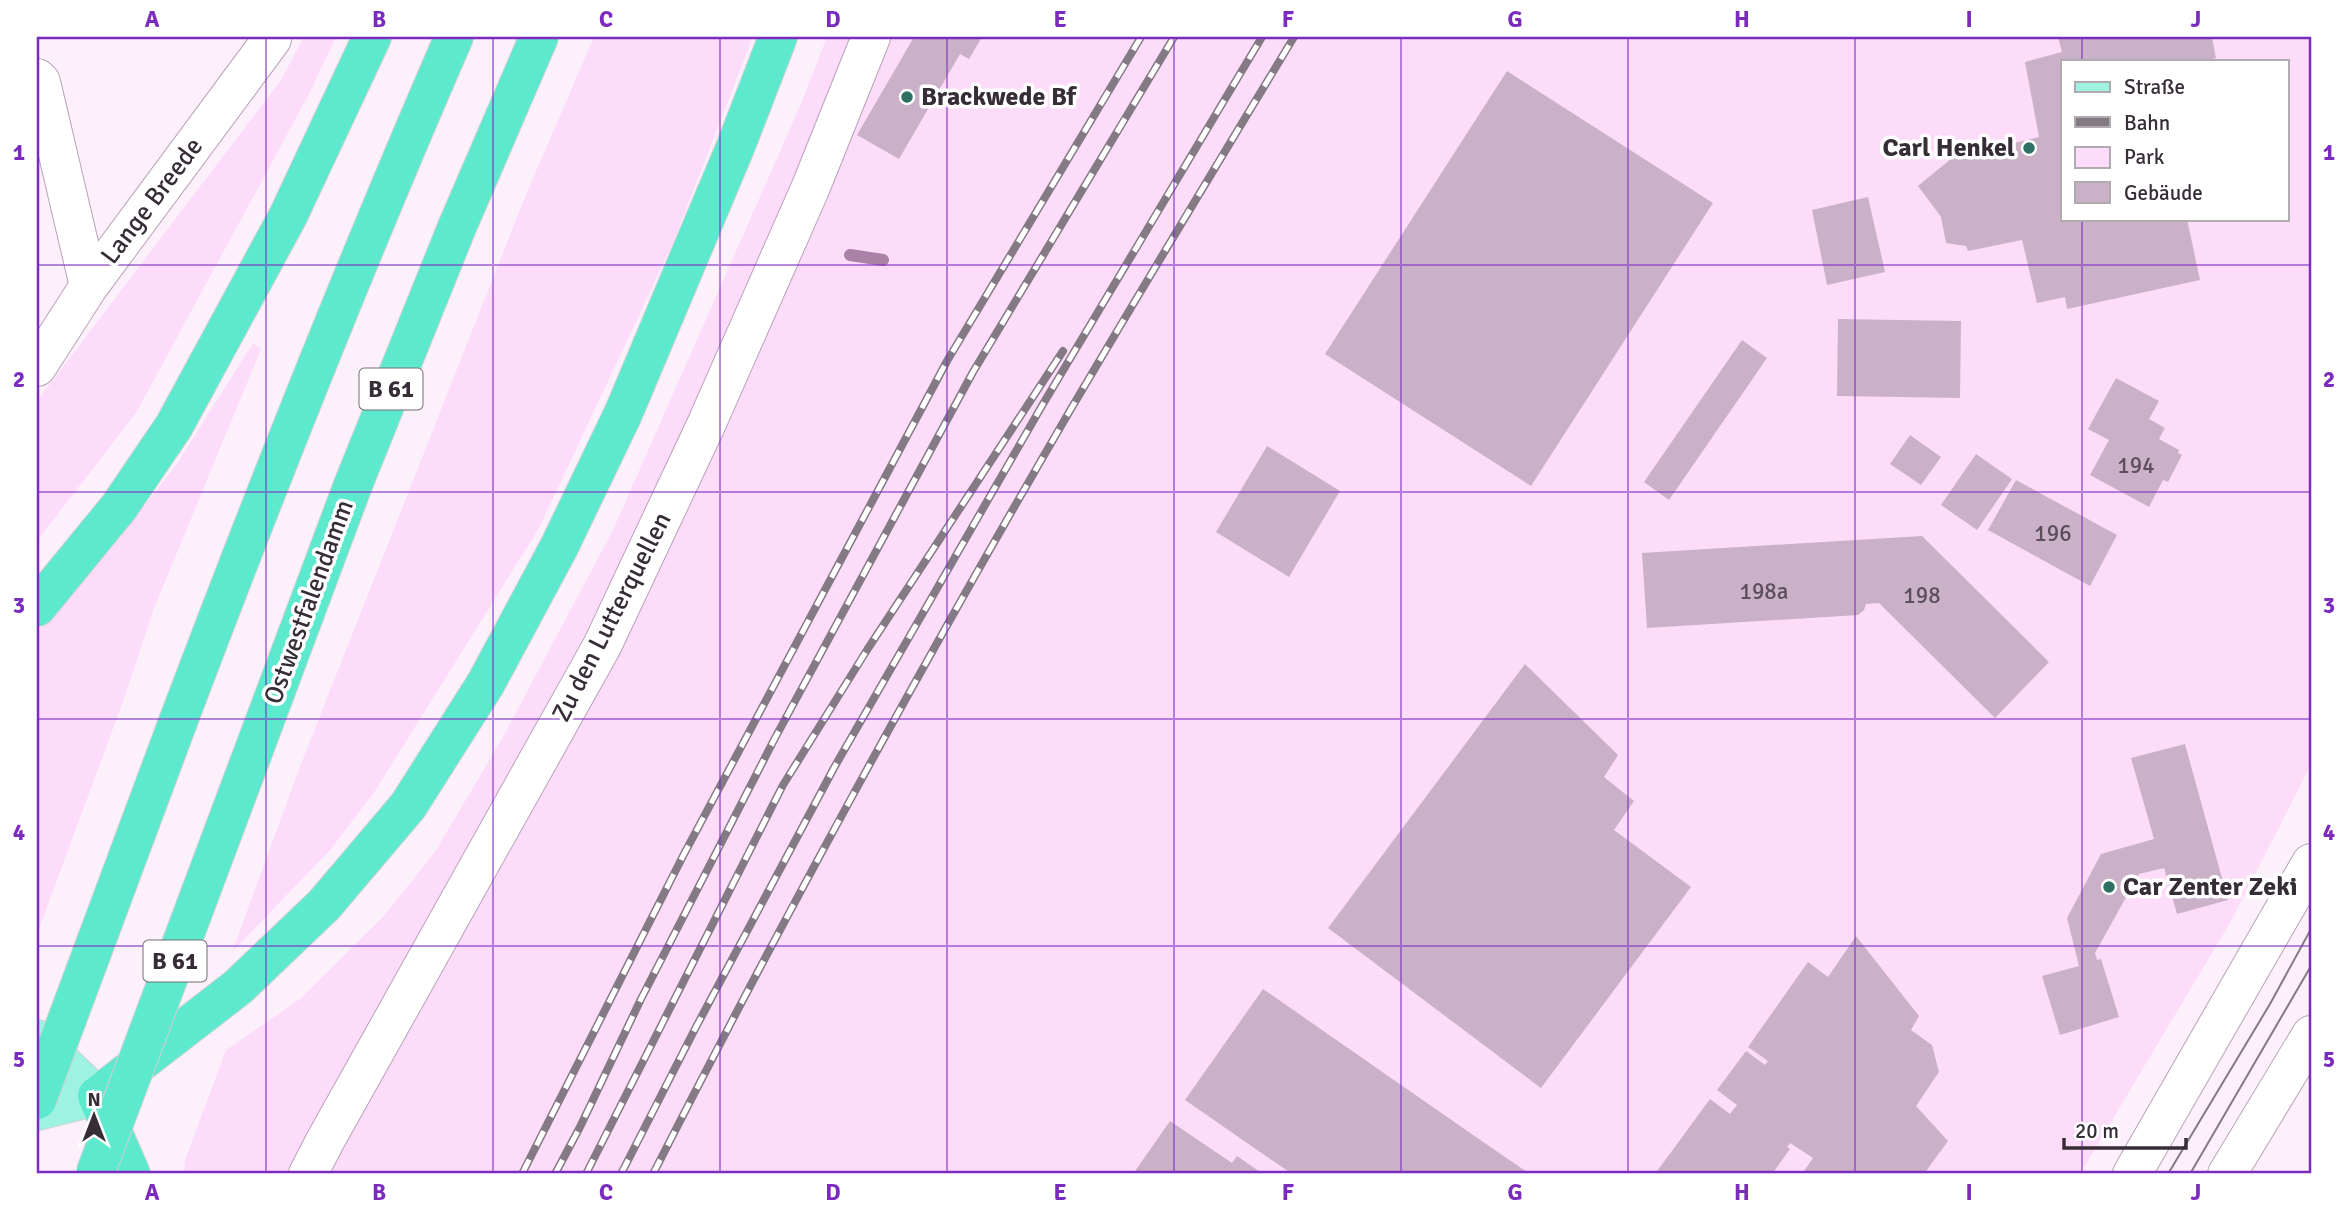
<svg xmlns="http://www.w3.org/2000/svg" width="2348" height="1211" viewBox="0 0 2348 1211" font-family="Signika,sans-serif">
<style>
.built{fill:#fddcfa;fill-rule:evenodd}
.green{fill:#fddbfa}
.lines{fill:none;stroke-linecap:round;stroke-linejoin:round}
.stream{stroke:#aa82a8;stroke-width:12}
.building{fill:#cab1c8}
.minor-casing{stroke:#baa1b9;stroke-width:40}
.major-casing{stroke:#d3d1d3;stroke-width:40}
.highway-casing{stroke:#d3d1d3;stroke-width:40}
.minor{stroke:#fff;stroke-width:38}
.major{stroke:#9ef2e2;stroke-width:38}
.highway{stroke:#5de9ce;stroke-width:38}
.tram{stroke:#847a84;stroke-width:2}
.rail-casing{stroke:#847a84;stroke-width:8}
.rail{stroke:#fff;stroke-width:5;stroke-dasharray:16;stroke-linecap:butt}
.highway-bridge-casing{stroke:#d3d1d3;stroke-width:40;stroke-linecap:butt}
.highway-bridge{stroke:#5de9ce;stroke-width:38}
.grid{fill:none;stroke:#7b2cbf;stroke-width:2;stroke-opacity:0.55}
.poi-dot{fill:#2e7164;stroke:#fff;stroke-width:2.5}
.labels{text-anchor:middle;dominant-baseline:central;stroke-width:7;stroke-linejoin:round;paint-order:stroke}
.number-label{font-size:23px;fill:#5c4e5b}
.shield{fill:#fff;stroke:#736c73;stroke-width:2}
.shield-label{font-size:24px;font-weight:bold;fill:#372d37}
.poi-label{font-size:26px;font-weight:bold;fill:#372d37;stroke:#fff;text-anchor:start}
.street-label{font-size:26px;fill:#372d37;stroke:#fff}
.neatline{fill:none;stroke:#7b2cbf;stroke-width:2.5}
.grid-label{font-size:23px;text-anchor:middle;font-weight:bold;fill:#7b2cbf}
</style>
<rect width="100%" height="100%" fill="#fcf1fb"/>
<path class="built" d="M857 37H2311V765L2230 923 2080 1174H326L538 799ZM2063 61H2287V219H2063Z"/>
<path class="green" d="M304 37H336L309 94 136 413 37 541V401L281 80Z
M594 37H753L672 245 539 528 375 791 331 849 232 952 301 764 527 192Z
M827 37H857L699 400 583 638 286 1174H184L185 1160 226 1050 300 999 383 917 435 852 503 737 613 530 800 106Z
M253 343 261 349 153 611 124 699 37 934V633L111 549 178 462Z"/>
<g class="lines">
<path class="stream" d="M850 255 883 260"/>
</g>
<path class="building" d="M914 37H982L969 59 960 54 899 159 857 135Z
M2058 37H2212L2216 58 2204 61H2063V219H2187L2200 280 2067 309 2065 297 2037 303 2022 240 1968 251 1966 246 1946 243 1941 217 1918 186 1952 158 2039 137 2025 62 2062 52Z
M1507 71 1713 203 1531 486 1325 354Z
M1868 197 1885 272 1827 285 1812 210Z
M1838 319 1961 321 1960 398 1837 396Z
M1742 340 1767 358 1669 500 1644 482Z
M2116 378 2159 401 2149 419 2165 428 2159 439 2179 450 2178 453 2182 455 2168 482 2163 480 2149 507 2090 475 2109 440 2088 429Z
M1910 435 1941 457 1921 485 1890 464Z
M1267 446 1340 491 1289 577 1216 532Z
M1976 454 2012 479 1977 530 1941 505Z
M2016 480 2117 535 2090 586 1988 530Z
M1922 536 2049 662 1995 718 1879 603 1866 604 1864 610 1858 615 1647 628 1642 553Z
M1525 664 1618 755 1604 777 1634 801 1614 830 1691 887 1541 1088 1328 928Z
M2185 744 2228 900 2177 914 2164 868 2139 874 2095 953 2097 960 2101 959 2119 1017 2060 1035 2042 976 2079 966 2067 918 2101 854 2154 839 2131 758Z
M1856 936 1919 1016 1911 1030 1932 1045 1939 1072 1916 1106 1948 1141 1924 1174H1802L1813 1158 1790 1143 1787 1147 1790 1149 1772 1174H1655L1710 1099 1730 1114 1737 1105 1717 1090 1746 1051 1765 1065 1768 1061 1748 1047 1808 962 1828 977Z
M1263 989 1486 1144 1530 1174H1292L1185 1100Z
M1170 1121 1232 1163 1237 1156 1263 1174H1133Z"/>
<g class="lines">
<defs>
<path id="minor" d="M37 78 41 82 89 286
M37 367 89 286 272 39
M308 1174 325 1141 602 646 706 425 810 189 871 37
M2132 1174 2311 863
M2227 1174 2311 1035"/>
<path id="major" d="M37 1039 97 1096
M37 1111 97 1096"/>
<path id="highway" d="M37 607 119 507 174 426 288 216 372 37
M179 719C266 489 356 262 454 37
M255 747 353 485 457 227 539 37
M131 1174 97 1096 238 987 324 905 408 806 486 683 559 547 623 414 735 148 778 37"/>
</defs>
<use href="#minor" class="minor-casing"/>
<use href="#major" class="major-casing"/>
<use href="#highway" class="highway-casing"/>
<use href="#minor" class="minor"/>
<use href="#major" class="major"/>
<use href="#highway" class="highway"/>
<path class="tram" d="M2168 1174 2270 1004 2311 929
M2190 1174 2311 966"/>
<defs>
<path id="rail" d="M522 1174 684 854 947 361 1141 37
M555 1174 580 1127 641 999 775 738 973 372 1174 37
M586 1174 783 785 867 650 1063 351
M621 1174 696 1027 835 766 1043 404 1262 37
M653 1174C783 918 923 663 1068 414 1142 288 1218 163 1294 37"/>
</defs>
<use href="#rail" class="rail-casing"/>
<use href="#rail" class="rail"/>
<defs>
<path id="highway-bridge" d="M37 1100 179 719
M95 1174 255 747"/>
</defs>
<use href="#highway-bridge" class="highway-bridge-casing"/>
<use href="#highway-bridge" class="highway-bridge"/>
</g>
<path class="grid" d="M266 37V1174M493 37V1174M720 37V1174M947 37V1174M1174 37V1174M1401 37V1174M1628 37V1174M1855 37V1174M2082 37V61M2082 219V1174M37 265H2311M37 492H2311M37 719H2311M37 946H2311"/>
<g class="poi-dot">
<circle cx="907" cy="97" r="7"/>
<circle cx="2029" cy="148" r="7"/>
<circle cx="2109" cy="887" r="7"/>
</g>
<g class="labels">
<g class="number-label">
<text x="2136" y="465">194</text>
<text x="2053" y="533">196</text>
<text x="1764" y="591">198a</text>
<text x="1922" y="595">198</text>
</g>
<g class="shield">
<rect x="359.5" y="368.5" width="63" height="41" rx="5"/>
<rect x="143.5" y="940.5" width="63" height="41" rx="5"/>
</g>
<g class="shield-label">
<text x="391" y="389">B 61</text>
<text x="175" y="961">B 61</text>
</g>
<g class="poi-label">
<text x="921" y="97">Brackwede Bf</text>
<text x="2015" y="148" text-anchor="end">Carl Henkel</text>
<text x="2123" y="887">Car Zenter Zeki</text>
</g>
<g class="street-label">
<text transform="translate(152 201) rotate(-53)">Lange Breede</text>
<text transform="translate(309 602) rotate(-70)">Ostwestfalendamm</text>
<text transform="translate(612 617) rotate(-63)">Zu den Lutterquellen</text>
</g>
</g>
<rect width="2348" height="1211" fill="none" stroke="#ffffff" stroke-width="77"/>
<rect x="2061" y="60" width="228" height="161" fill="#ffffff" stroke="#afabaf" stroke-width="2"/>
<rect x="2075" y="82" width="35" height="10" fill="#9ef2e2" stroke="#afabaf" stroke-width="2"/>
<text x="2124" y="94" font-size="21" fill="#372d37">Straße</text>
<rect x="2075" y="117" width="35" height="10" fill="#847a84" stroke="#afabaf" stroke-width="2"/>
<text x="2124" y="130" font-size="21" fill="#372d37">Bahn</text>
<rect x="2075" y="147" width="35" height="21" fill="#fddbfa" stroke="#afabaf" stroke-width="2"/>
<text x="2124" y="164" font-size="21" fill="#372d37">Park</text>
<rect x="2075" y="182" width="35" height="21" fill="#cab1c8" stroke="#afabaf" stroke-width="2"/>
<text x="2124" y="200" font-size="21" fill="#372d37">Gebäude</text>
<g transform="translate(94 1116)" stroke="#ffffff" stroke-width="5" paint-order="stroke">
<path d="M0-5L12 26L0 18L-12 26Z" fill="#372d37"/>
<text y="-10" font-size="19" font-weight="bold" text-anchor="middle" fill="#372d37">N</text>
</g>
<path d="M2064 1138v10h122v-10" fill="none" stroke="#372d37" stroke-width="3.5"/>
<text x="2075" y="1138" font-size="21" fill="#372d37" stroke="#ffffff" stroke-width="5" paint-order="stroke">20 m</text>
<rect x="38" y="38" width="2272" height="1134" class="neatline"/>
<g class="grid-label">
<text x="152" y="27">A</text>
<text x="379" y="27">B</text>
<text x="606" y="27">C</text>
<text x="833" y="27">D</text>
<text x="1060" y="27">E</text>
<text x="1288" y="27">F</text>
<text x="1515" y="27">G</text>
<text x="1742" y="27">H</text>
<text x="1969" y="27">I</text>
<text x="2196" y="27">J</text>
<text x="19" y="160">1</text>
<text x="2329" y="160">1</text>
<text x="19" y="387">2</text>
<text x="2329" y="387">2</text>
<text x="19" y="613">3</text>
<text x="2329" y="613">3</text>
<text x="19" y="840">4</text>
<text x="2329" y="840">4</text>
<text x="19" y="1067">5</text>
<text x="2329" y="1067">5</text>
<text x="152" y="1200">A</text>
<text x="379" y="1200">B</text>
<text x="606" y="1200">C</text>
<text x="833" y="1200">D</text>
<text x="1060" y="1200">E</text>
<text x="1288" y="1200">F</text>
<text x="1515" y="1200">G</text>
<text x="1742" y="1200">H</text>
<text x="1969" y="1200">I</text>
<text x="2196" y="1200">J</text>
</g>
</svg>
